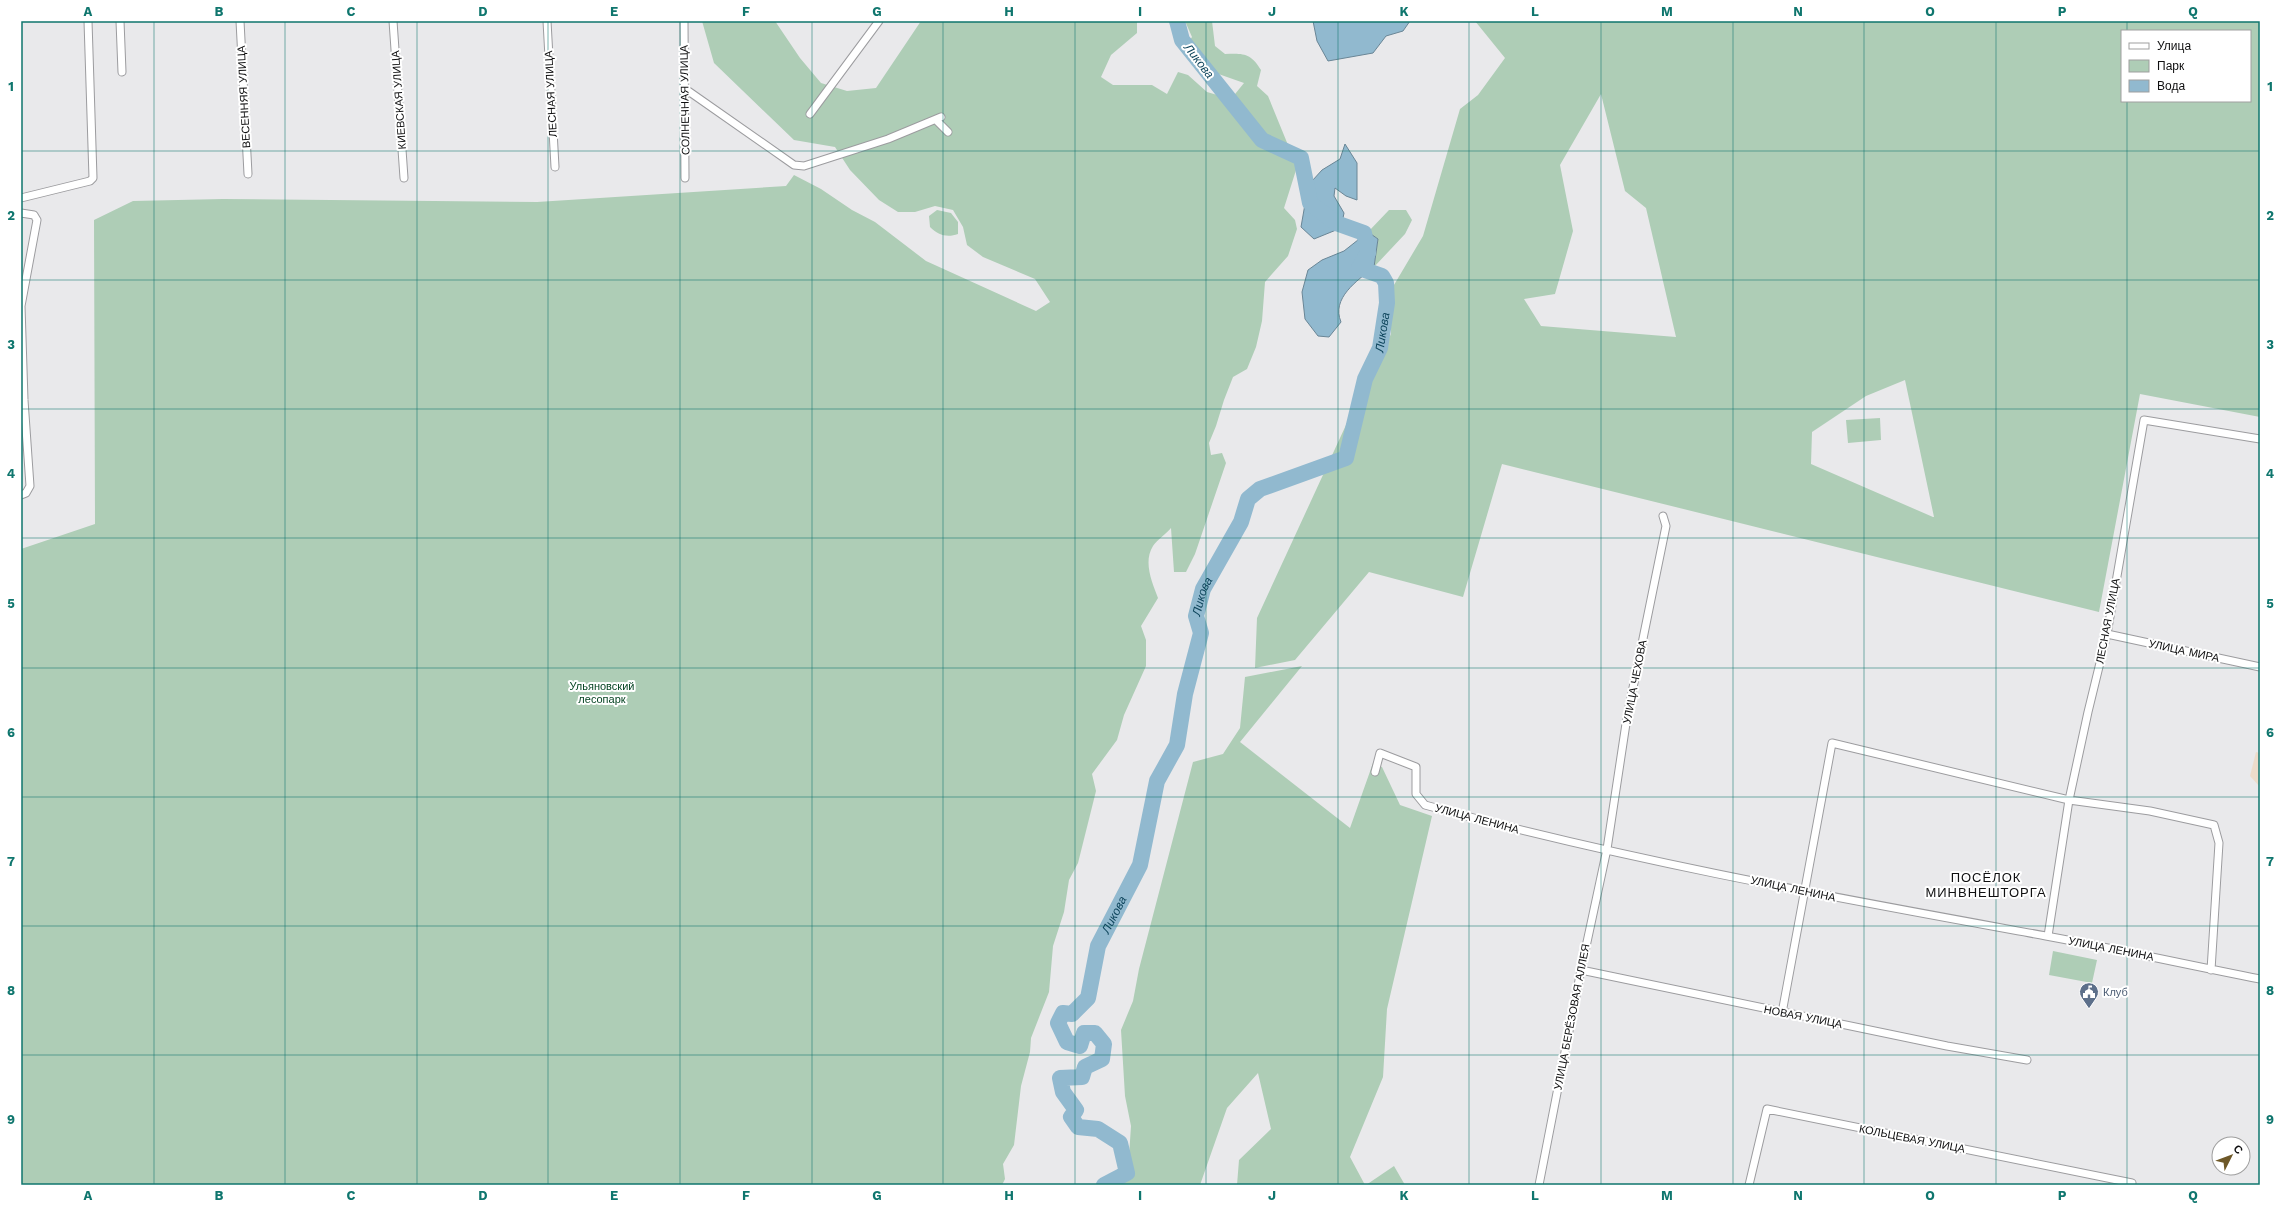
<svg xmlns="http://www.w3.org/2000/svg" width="2281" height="1206" viewBox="0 0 2281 1206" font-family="'Work Sans',sans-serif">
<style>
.education{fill:#eddccb}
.green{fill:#aecdb6;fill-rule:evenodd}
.water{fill:#91b9cf;stroke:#6a8696}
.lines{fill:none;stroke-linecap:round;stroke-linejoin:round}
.river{stroke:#91b9cf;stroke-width:16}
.street-casing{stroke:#9c9c9f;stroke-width:9}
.street{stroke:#fff;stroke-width:7}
.grid{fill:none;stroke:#0f766e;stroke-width:1;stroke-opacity:0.55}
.labels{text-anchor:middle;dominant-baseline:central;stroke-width:4;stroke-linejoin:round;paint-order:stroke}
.street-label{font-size:11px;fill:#0f0f10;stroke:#fff}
.park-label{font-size:11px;fill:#044321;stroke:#fff}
.service-label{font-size:11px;fill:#4e5e75;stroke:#fff;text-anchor:start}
.water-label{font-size:12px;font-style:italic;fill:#0d445b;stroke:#fff}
.quarter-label{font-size:13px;letter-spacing:1px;fill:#0f0f10;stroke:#fff}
.neatline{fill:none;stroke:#0f766e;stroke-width:1.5}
.grid-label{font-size:13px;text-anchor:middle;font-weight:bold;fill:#0f766e}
</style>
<rect width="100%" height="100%" fill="#e9e9eb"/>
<path class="education" d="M2256 752 2260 753V787L2250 776Z"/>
<path class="green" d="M702 21H775L800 58 821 83 847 91 876 88 921 21H1137V33L1111 55 1101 77 1113 85H1152L1167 94 1178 72 1188 75 1207 92 1231 99 1244 83 1210 71 1182 51 1192 37 1185 21H1212L1215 46 1225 54C1243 53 1251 53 1261 70L1257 86 1268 96 1297 167 1284 208 1295 220 1297 229 1288 256 1265 282 1262 321 1256 347 1247 369 1233 377 1224 400 1216 426 1209 443 1211 455 1222 453 1226 463 1195 554 1186 572H1174L1171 528C1166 534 1157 540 1153 546 1143 562 1152 582 1158 598L1141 626 1146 640V666L1124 715 1117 740 1092 774 1096 791 1078 863 1069 880 1064 912 1053 946 1049 992 1031 1038 1030 1052 1021 1086 1014 1145 1003 1164 1005 1179 1002 1185H21V549L95 524 94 220 133 201 223 199 537 202 786 186 794 175 821 189 852 210 875 222 926 261 1036 311 1050 302 1035 279 983 257 967 245 963 227 953 210 935 206 915 212H898L879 200 850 170 835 147 794 140 714 63Z
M1475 21H2260V417L2140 394 2099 612 1502 464 1463 597 1369 572 1295 660 1255 668 1257 618 1346 425 1391 334V290L1423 236 1460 109 1478 95 1505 58ZM2122 31H2250V101H2122ZM1601 94 1625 191 1646 208 1676 337 1541 326 1524 299 1555 294 1573 231 1560 165ZM1905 380 1934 517H1933L1811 464 1812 432 1866 396Z
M937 210 951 213 958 222V234C947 238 938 235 930 227L929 216Z
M1389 210H1406L1412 220 1405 234 1374 267 1378 239 1368 232Z
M1880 418 1881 440 1848 443 1846 420Z
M1302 666 1240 742 1350 828 1373 763 1382 767 1400 805 1432 816 1387 1009 1383 1077 1350 1157 1365 1185H1237L1239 1160 1271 1129 1258 1073 1227 1108 1200 1185H1104L1129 1156 1131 1126 1125 1096 1121 1030 1133 1001 1139 969 1193 762 1223 754 1240 728 1245 677Z
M2053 951 2097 960 2092 983 2049 975Z
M1394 1166 1405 1185H1366Z"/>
<path class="water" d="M1313 21H1410L1403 31 1386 36 1373 53 1328 61 1317 41Z
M1345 144 1357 163V200L1346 196 1335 188 1334 196 1344 213 1341 228 1314 239 1301 227 1305 204 1303 191 1322 170 1340 159Z
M1368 232 1378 239 1374 267C1357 281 1331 298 1341 322L1329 337 1318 336 1305 319 1302 292 1308 270 1322 260 1344 251Z"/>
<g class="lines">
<path class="river" id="s1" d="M1104 1185 1127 1173 1120 1143 1098 1129 1078 1127 1071 1117 1076 1110 1063 1092 1060 1078 1082 1077 1085 1067 1102 1059 1104 1044 1095 1033H1084L1080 1046 1067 1042 1058 1023 1063 1013 1072 1014 1088 998 1098 946 1140 865 1157 781 1177 745 1185 694 1201 633 1196 616 1203 589 1241 522 1248 499 1260 489 1346 458 1365 379 1380 348 1387 303 1386 283 1382 276 1359 268 1368 253 1364 233 1336 223 1310 203 1301 158 1262 140 1182 40 1177 21"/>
<defs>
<path id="street" d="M120 21 122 72
M240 21 248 174
M393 21 404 178
M547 21 555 167
M684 21 685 178
M684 88 794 165 804 166 888 139 941 117
M810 114 879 21
M936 120 948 132
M21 198 90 181 93 178 88 21
M21 213 34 215 37 220 21 306 24 400 30 486 26 493 21 495
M2107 634 2260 667
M1375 772 1380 753 1416 767V794L1425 805C1629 861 1838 898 2046 936 2117 949 2188 965 2260 979
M2048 936 2069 800 2088 712 2107 634 2144 420 2260 439
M1581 970 1947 1046 2027 1060
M1782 1013 1832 743 2069 800 2150 811 2214 825 2219 843 2211 970
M1539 1185 1581 970 1607 849 1627 717 1666 526 1663 516
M1749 1185 1767 1109 2132 1183 2131 1185"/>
</defs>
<use href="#street" class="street-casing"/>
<use href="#street" class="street"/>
</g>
<path class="grid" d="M154 21V1185M285 21V1185M417 21V1185M548 21V1185M680 21V1185M812 21V1185M943 21V1185M1075 21V1185M1206 21V1185M1338 21V1185M1469 21V1185M1601 21V1185M1733 21V1185M1864 21V1185M1996 21V1185M2127 21V31M2127 101V1185M21 151H2260M21 280H2260M21 409H2260M21 538H2260M21 668H2260M21 797H2260M21 926H2260M21 1055H2260"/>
<defs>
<symbol id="civic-pin" viewBox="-11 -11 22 30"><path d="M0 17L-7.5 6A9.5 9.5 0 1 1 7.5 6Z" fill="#5c6f8a" stroke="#fff"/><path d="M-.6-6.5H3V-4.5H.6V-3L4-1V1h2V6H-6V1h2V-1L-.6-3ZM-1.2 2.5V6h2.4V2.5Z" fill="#fff"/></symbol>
</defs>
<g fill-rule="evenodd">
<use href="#civic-pin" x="2078" y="981" width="22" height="30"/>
</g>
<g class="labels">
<g class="street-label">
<text transform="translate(551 94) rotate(-93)">ЛЕСНАЯ УЛИЦА</text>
<text transform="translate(244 97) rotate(-93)">ВЕСЕННЯЯ УЛИЦА</text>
<text transform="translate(399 100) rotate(-94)">КИЕВСКАЯ УЛИЦА</text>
<text transform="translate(685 100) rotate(-91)">СОЛНЕЧНАЯ УЛИЦА</text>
<text transform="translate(2108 621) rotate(-79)">ЛЕСНАЯ УЛИЦА</text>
<text transform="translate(2184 651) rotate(12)">УЛИЦА МИРА</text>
<text transform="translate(1635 682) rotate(-79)">УЛИЦА ЧЕХОВА</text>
<text transform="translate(1477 819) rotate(15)">УЛИЦА ЛЕНИНА</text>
<text transform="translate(1793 889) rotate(12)">УЛИЦА ЛЕНИНА</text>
<text transform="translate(2111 949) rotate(11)">УЛИЦА ЛЕНИНА</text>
<text transform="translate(1572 1017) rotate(-79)">УЛИЦА БЕРЁЗОВАЯ АЛЛЕЯ</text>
<text transform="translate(1803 1017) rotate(11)">НОВАЯ УЛИЦА</text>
<text transform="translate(1912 1139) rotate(11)">КОЛЬЦЕВАЯ УЛИЦА</text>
</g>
<g class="park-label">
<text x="602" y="686">Ульяновский<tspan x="602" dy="13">лесопарк</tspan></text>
</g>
<g class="service-label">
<text x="2103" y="992">Клуб</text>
</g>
<g class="water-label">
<text transform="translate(1199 61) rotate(52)">Ликова</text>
<text stroke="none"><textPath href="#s1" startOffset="1114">Ликова</textPath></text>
<text stroke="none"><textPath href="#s1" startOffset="767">Ликова</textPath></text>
<text stroke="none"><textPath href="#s1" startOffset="431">Ликова</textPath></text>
</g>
<g class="quarter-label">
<text x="1986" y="877">ПОСЁЛОК<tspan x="1986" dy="15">МИНВНЕШТОРГА</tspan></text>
</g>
</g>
<rect width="2281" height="1206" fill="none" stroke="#ffffff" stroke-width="44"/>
<rect x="2121" y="30" width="130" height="72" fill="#ffffff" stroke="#9f9f9f"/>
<rect x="2129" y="43" width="20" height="6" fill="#ffffff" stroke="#9f9f9f"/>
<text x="2157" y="50" font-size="12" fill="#0f0f10">Улица</text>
<rect x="2129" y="60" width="20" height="12" fill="#aecdb6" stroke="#9f9f9f"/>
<text x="2157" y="70" font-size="12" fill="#0f0f10">Парк</text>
<rect x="2129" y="80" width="20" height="12" fill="#91b9cf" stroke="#9f9f9f"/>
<text x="2157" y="90" font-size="12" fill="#0f0f10">Вода</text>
<g transform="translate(2231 1156) rotate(48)"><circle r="19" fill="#ffffff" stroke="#9f9f9f"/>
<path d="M0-3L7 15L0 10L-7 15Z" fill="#6e5828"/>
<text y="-6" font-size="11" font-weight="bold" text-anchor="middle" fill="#0f0f10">С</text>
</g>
<rect x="22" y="22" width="2237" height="1162" class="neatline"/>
<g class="grid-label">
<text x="88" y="16">A</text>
<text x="219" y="16">B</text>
<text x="351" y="16">C</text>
<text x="483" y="16">D</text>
<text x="614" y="16">E</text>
<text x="746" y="16">F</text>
<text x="877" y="16">G</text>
<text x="1009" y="16">H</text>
<text x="1140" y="16">I</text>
<text x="1272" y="16">J</text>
<text x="1404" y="16">K</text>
<text x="1535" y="16">L</text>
<text x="1667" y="16">M</text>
<text x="1798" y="16">N</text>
<text x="1930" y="16">O</text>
<text x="2062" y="16">P</text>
<text x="2193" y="16">Q</text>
<text x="11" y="91">1</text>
<text x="2270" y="91">1</text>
<text x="11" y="220">2</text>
<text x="2270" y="220">2</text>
<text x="11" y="349">3</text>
<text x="2270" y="349">3</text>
<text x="11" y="478">4</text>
<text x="2270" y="478">4</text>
<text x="11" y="608">5</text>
<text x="2270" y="608">5</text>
<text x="11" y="737">6</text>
<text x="2270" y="737">6</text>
<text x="11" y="866">7</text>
<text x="2270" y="866">7</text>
<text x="11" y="995">8</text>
<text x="2270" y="995">8</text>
<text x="11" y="1124">9</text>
<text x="2270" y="1124">9</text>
<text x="88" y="1200">A</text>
<text x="219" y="1200">B</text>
<text x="351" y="1200">C</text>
<text x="483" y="1200">D</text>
<text x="614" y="1200">E</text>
<text x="746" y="1200">F</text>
<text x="877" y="1200">G</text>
<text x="1009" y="1200">H</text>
<text x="1140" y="1200">I</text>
<text x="1272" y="1200">J</text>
<text x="1404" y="1200">K</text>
<text x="1535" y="1200">L</text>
<text x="1667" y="1200">M</text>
<text x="1798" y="1200">N</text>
<text x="1930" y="1200">O</text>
<text x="2062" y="1200">P</text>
<text x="2193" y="1200">Q</text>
</g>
</svg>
